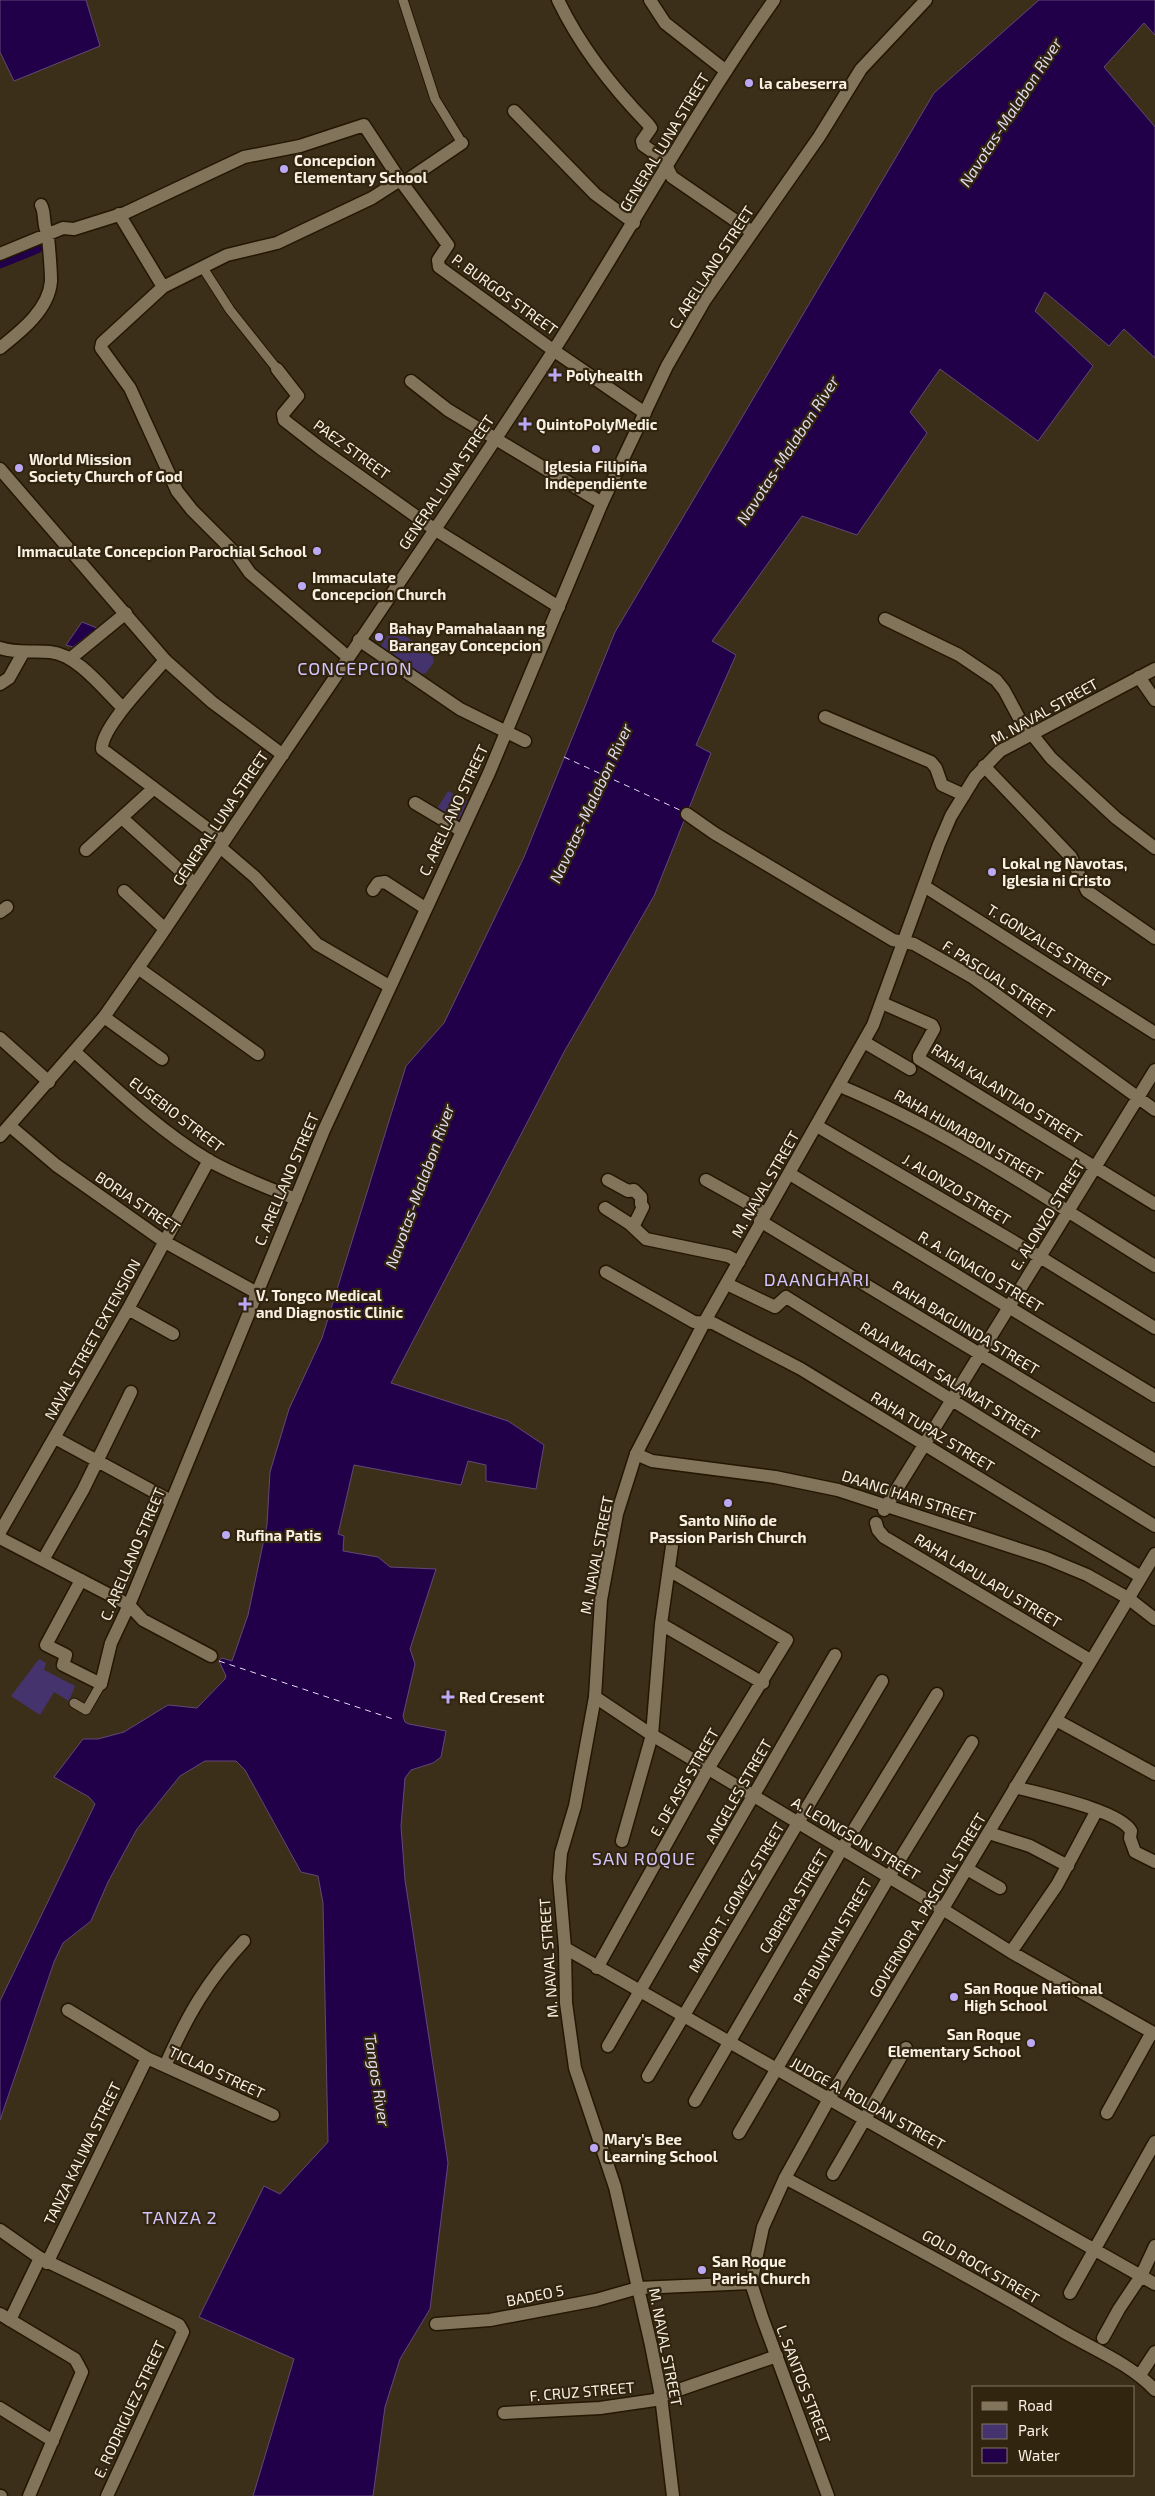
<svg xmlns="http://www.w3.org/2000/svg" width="1155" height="2496" viewBox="0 0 1155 2496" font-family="'Exo 2',sans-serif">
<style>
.green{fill:#45336e}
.water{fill:#210049;stroke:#624877}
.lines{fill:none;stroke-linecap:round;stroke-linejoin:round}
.canal{stroke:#210049;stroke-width:11}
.ferry{stroke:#dfdbf1;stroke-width:1;stroke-dasharray:6 5;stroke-linecap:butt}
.pedestrian-casing{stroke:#231702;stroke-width:11}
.minor-casing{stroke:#231702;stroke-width:15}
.tertiary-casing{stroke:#231702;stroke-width:15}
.secondary-casing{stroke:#231702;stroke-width:15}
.pedestrian{stroke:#82735b;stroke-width:9}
.minor{stroke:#82735b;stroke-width:12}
.tertiary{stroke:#82735b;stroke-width:12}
.secondary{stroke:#82735b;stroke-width:12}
.poi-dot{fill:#bca9f5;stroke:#32250f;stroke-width:2}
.labels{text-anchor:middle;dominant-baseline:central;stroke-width:4.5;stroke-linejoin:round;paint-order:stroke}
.poi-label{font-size:15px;font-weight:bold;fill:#f8f0e2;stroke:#32250f;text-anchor:start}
.street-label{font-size:15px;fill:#f8f0e2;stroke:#32250f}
.water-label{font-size:16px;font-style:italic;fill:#dfdbf1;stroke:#32250f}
.quarter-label{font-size:18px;letter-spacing:1px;fill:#d2c5ff;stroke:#32250f}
</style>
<rect width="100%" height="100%" fill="#3c2f19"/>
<path class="green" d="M393 628 432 654 434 662 426 673 418 675 378 650Z
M448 791 469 802 458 825 435 812Z
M39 1659 46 1663 44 1670 75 1686 69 1701 54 1692 40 1715 11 1696Z"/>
<path class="water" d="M0 0H86L100 46 14 81 0 52Z
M1039 0H1155V35L1144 23 1104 67 1155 127V358L1124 329 1109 346 1045 292 1035 311 1093 366 1038 441 940 369 910 412 927 433 857 535 802 516 712 641 736 655 696 745 711 753 654 896 564 1052 391 1383 508 1421 544 1445 536 1489 486 1481V1465L468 1461 461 1485 354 1465 338 1534 344 1536 343 1551 378 1557 390 1567 436 1569 410 1649 415 1664 403 1716 405 1722 409 1724 446 1731 441 1757 433 1763 411 1770 405 1778 401 1826 405 1880 448 2163 430 2309 400 2359 385 2407 373 2496H253L294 2359 199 2317 264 2186 280 2194 328 2142 323 1903 318 1876 301 1872 245 1770 236 1761H205L180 1776 137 1829 108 1882 91 1921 63 1943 54 1962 0 2120V2001L95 1804 89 1797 54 1777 83 1739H98L124 1732 168 1705 197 1708 225 1679 226 1676 219 1661 222 1658 232 1661 248 1615 267 1525 270 1472 289 1409 322 1338 406 1066 444 1023 524 857 615 632 934 93Z
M82 622 97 628 73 647 66 645Z"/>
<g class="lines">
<path class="canal" d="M0 263 37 248"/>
<path class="ferry" d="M564 757 682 811
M219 1661 393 1719"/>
<defs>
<path id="pedestrian" d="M403 0 435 99 462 143
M203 268 230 310 277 369
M74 1703 86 1710 101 1684"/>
<path id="minor" d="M558 0C580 46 612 87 648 124L651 128 642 141 643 145 663 159 672 177 752 232
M650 0 665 23 726 71
M514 111 595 194 634 223
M403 183 462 143
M119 214 163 287
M0 254 63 228 74 229 125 213 244 157 300 146 364 125 400 180 448 245 438 260 439 267 553 350 645 413
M0 348C20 332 49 310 51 281 51 266 49 250 48 235 42 224 46 214 41 205
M277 369 298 396 283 414 284 420 320 448 434 529 559 607
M411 381 448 410 602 503
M885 619 959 655 996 680 1004 690 1025 729 1031 733 1051 758 1116 818 1155 848
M359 640 460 709 525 741
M0 648C19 654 32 650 50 652 77 654 104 690 123 708
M348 657 250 573 238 556 192 510 177 491 130 388 101 348 102 343 163 287 227 255 277 243 372 198 400 180
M71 658 126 613
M165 660C150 679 101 727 102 749L224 841
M1139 677 1155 700
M0 684 9 678 23 653
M825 717 931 762 936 768 942 785 964 795
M984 766 1071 857 1087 891 1155 938
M415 803 462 831
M687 814 714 833 893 940 914 944 972 977 1155 1110
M122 818 195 884
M220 847 255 877 317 944 389 986
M86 850 154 788
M924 886 1155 1033
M373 890 378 883 385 882 425 908
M124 891 165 929
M0 912 7 907
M138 968 258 1054
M882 1003 932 1025 934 1029 919 1056V1059L1155 1204
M104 1017 162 1059
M0 1038 49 1082
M864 1042 910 1069
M75 1052C117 1090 160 1131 208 1160 236 1176 266 1187 296 1199
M840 1086C951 1132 1053 1203 1155 1266
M10 1126 56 1165 165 1242 257 1293
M817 1126 1040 1257 1155 1328
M608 1180 628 1191 634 1190 641 1197V1204L643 1207 633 1227
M706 1180 765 1213
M605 1208 630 1224 646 1239 728 1256 739 1262
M760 1221 1155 1460
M606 1272 694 1322 713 1323 801 1369 1141 1577
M727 1284 775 1307 786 1297 1155 1526
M128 1309 173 1334
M55 1438 171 1501
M884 1510 1155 1070
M876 1523 878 1530 884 1537 1090 1660
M0 1532 128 1309 209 1160
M43 1560 83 1490 131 1392
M81 1580 46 1645 66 1655 63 1665 101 1684 111 1643 129 1605 143 1620 211 1656
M1128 1598 1155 1619
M661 1624 763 1683
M1056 1720 1155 1774
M1015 1787C1040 1794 1120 1810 1131 1831L1130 1838 1135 1852 1155 1862
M989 1833 1030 1846 1068 1866
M622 1841 652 1735 661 1624 672 1546
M967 1869 1000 1888
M944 1910 1011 1952 1155 2034
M1011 1952 1057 1885 1097 1810
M597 1968 708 1769 787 1640 669 1570
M68 2010 147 2058 273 2115
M608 2046 835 1655
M165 2066C187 2016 207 1981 244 1941
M648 2076 882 1681
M829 2099 1155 2284
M695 2101 842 1849 937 1694
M1107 2113 1152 2032
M739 2133 889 1877 972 1742
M833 2174 906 2048
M785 2178C877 2227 969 2276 1059 2329 1092 2349 1128 2362 1155 2390
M40 2258 179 2325 183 2332 107 2496
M47 2263 147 2058
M1070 2293 1155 2142
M0 2314 10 2320
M436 2324 490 2320 596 2300 638 2288 751 2283
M1103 2338 1119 2309 1141 2276 1155 2246
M1140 2375 1155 2352
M0 2408 53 2441
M504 2413 600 2408 655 2400 661 2396 777 2356
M0 2496H1"/>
<path id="tertiary" d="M790 1174 1155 1396
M636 1454 652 1461 775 1477 838 1490 1046 1558 1087 1575 1128 1598
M595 1697 652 1735 944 1910
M565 1948 829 2099
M0 2230 40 2258 10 2320 75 2359 82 2372 29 2496"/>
<path id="secondary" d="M0 469 165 660 212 702 283 755
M0 1136 104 1017 159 938C289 743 424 550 552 353 627 236 694 113 774 0
M0 1538 129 1605 324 1130 489 773 602 503 667 366 705 300 819 137 861 69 926 0
M673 2496 661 2396 651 2345 615 2187 575 2068 566 2003 565 1948 559 1878 561 1853 575 1806 595 1697 601 1600 617 1514 636 1454 705 1321 873 1025 939 844 951 816 975 777 1000 751 1155 669
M828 2496 762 2317 751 2283 763 2227 785 2178 829 2099 1155 1554"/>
</defs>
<use href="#pedestrian" class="pedestrian-casing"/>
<use href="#minor" class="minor-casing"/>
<use href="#tertiary" class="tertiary-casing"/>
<use href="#secondary" class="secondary-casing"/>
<use href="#pedestrian" class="pedestrian"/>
<use href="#minor" class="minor"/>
<use href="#tertiary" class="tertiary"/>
<use href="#secondary" class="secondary"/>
</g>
<g class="poi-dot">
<circle cx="749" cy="83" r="5"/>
<circle cx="284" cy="169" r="5"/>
<path d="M552.5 367.5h5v5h5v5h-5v5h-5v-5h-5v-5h5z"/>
<path d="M522.5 416.5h5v5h5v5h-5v5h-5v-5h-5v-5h5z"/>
<circle cx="596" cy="449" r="5"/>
<circle cx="19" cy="468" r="5"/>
<circle cx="317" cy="551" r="5"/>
<circle cx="302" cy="586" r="5"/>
<circle cx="379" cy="637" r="5"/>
<circle cx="992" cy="872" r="5"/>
<path d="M242.5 1296.5h5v5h5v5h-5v5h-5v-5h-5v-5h5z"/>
<circle cx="728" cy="1503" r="5"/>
<circle cx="226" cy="1535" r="5"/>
<path d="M445.5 1689.5h5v5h5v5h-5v5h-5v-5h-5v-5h5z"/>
<circle cx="954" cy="1997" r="5"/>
<circle cx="1031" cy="2043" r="5"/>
<circle cx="594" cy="2148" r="5"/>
<circle cx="702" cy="2270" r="5"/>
</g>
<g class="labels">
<g class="poi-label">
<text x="759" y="83">la cabeserra</text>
<text x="294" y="160">Concepcion<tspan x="294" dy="17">Elementary School</tspan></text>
<text x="566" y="375">Polyhealth</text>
<text x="536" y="424">QuintoPolyMedic</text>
<text x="29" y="459">World Mission<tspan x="29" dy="17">Society Church of God</tspan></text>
<text x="596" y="466" text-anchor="middle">Iglesia Filipiña<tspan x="596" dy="17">Independiente</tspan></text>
<text x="307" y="551" text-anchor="end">Immaculate Concepcion Parochial School</text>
<text x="312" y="577">Immaculate<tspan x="312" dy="17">Concepcion Church</tspan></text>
<text x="389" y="628">Bahay Pamahalaan ng<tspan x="389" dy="17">Barangay Concepcion</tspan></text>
<text x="1002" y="863">Lokal ng Navotas,<tspan x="1002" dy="17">Iglesia ni Cristo</tspan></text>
<text x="256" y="1295">V. Tongco Medical<tspan x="256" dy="17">and Diagnostic Clinic</tspan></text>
<text x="728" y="1520" text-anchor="middle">Santo Niño de<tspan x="728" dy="17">Passion Parish Church</tspan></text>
<text x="236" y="1535">Rufina Patis</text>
<text x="459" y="1697">Red Cresent</text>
<text x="964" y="1988">San Roque National<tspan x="964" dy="17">High School</tspan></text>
<text x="1021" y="2034" text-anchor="end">San Roque<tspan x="1021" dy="17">Elementary School</tspan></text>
<text x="604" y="2139">Mary's Bee<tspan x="604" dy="17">Learning School</tspan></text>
<text x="712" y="2261">San Roque<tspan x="712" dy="17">Parish Church</tspan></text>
</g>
<g class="street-label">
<text transform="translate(664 142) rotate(-59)">GENERAL LUNA STREET</text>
<text transform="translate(711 267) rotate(-57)">C. ARELLANO STREET</text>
<text transform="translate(505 294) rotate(36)">P. BURGOS STREET</text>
<text transform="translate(352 449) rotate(36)">PAEZ STREET</text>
<text transform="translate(446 482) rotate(-56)">GENERAL LUNA STREET</text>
<text transform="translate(1044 711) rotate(-29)">M. NAVAL STREET</text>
<text transform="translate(453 810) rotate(-65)">C. ARELLANO STREET</text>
<text transform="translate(220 818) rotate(-56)">GENERAL LUNA STREET</text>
<text transform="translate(1049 945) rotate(32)">T. GONZALES STREET</text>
<text transform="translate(999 979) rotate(33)">F. PASCUAL STREET</text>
<text transform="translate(1007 1093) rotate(32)">RAHA KALANTIAO STREET</text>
<text transform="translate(177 1114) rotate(37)">EUSEBIO STREET</text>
<text transform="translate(969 1135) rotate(30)">RAHA HUMABON STREET</text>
<text transform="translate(286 1179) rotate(-67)">C. ARELLANO STREET</text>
<text transform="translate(765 1184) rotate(-60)">M. NAVAL STREET</text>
<text transform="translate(957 1189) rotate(31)">J. ALONZO STREET</text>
<text transform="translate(138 1202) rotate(34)">BORJA STREET</text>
<text transform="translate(1047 1215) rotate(-58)">E. ALONZO STREET</text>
<text transform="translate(981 1271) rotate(31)">R. A. IGNACIO STREET</text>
<text transform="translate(966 1327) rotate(31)">RAHA BAGUINDA STREET</text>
<text transform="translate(92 1339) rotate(-61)">NAVAL STREET EXTENSION</text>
<text transform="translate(950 1380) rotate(32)">RAJA MAGAT SALAMAT STREET</text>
<text transform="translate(933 1431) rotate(31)">RAHA TUPAZ STREET</text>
<text transform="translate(909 1496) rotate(18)">DAANG HARI STREET</text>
<text transform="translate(132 1554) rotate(-67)">C. ARELLANO STREET</text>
<text transform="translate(596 1555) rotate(-79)">M. NAVAL STREET</text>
<text transform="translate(988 1580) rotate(31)">RAHA LAPULAPU STREET</text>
<text transform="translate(684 1782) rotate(-60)">E. DE ASIS STREET</text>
<text transform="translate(738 1791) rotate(-60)">ANGELES STREET</text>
<text transform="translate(856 1838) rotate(31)">A. LEONGSON STREET</text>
<text transform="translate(736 1897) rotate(-59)">MAYOR T. GOMEZ STREET</text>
<text transform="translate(793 1901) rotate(-59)">CABRERA STREET</text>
<text transform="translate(927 1905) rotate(-59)">GOVERNOR A. PASCUAL STREET</text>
<text transform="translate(832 1941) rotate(-60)">PAT BUNTAN STREET</text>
<text transform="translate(548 1958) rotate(-94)">M. NAVAL STREET</text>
<text transform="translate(217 2072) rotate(25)">TICLAO STREET</text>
<text transform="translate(868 2103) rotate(29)">JUDGE A. ROLDAN STREET</text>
<text transform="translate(82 2153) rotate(-64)">TANZA KALIWA STREET</text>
<text transform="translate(981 2266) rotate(30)">GOLD ROCK STREET</text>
<text transform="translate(535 2295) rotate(-11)">BADEO 5</text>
<text transform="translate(666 2347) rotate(79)">M. NAVAL STREET</text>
<text transform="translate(804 2384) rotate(69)">L. SANTOS STREET</text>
<text transform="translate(582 2391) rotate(-5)">F. CRUZ STREET</text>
<text transform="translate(129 2409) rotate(-65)">E. RODRIGUEZ STREET</text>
</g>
<g class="water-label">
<text transform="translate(1010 112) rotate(-57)">Navotas-Malabon River</text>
<text transform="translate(787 450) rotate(-57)">Navotas-Malabon River</text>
<text transform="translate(590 803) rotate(-65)">Navotas-Malabon River</text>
<text transform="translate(419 1186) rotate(-70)">Navotas-Malabon River</text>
<text transform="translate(378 2080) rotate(81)">Tangos River</text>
</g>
<g class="quarter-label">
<text x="355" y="668">CONCEPCION</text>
<text x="817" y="1279">DAANGHARI</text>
<text x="644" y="1858">SAN ROQUE</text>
<text x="180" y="2217">TANZA 2</text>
</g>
</g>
<rect x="972" y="2386" width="162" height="90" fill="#32250f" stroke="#817663"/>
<rect x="982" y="2402" width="25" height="8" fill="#82735b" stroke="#817663"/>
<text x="1018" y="2411" font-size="15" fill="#f8f0e2">Road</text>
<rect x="982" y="2424" width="25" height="15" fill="#45336e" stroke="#817663"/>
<text x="1018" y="2436" font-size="15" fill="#f8f0e2">Park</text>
<rect x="982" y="2448" width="25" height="15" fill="#210049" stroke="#817663"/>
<text x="1018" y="2461" font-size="15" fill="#f8f0e2">Water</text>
</svg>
